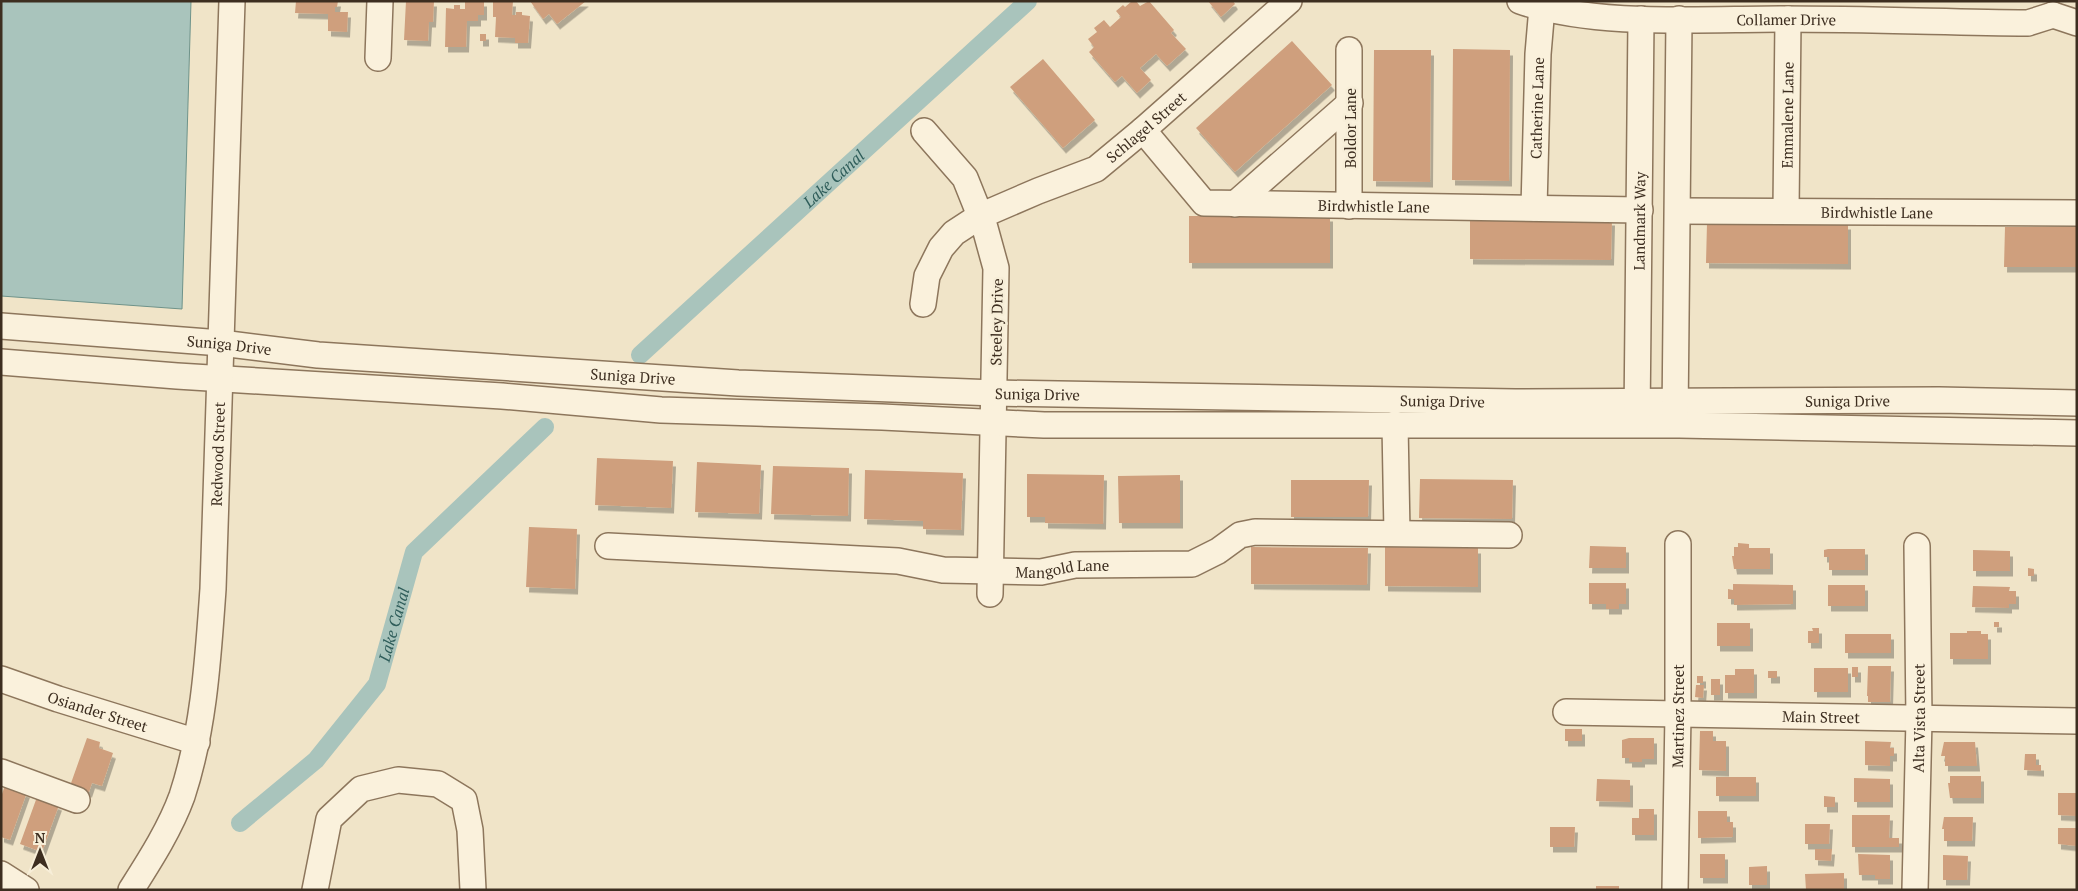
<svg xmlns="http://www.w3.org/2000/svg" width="2078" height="891" viewBox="0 0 2078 891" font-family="'PT Serif',serif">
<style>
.water{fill:#a9c4bc;stroke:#6f938a}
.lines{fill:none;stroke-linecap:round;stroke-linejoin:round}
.canal{stroke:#a9c4bc;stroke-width:18}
.building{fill:#cf9f7d;filter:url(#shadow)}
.minor-casing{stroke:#8d765c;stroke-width:28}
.minor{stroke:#faf1dc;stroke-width:25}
.labels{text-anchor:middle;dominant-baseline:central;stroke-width:5;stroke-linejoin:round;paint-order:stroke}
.street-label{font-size:15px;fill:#3d2e20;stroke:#f7eed8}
.water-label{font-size:16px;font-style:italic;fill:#2f5d5a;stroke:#f7eed8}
</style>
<defs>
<filter id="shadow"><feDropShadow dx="3" dy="5.5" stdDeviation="0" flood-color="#0004"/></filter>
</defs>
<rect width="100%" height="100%" fill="#f0e4c8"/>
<path class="water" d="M1 1H191L182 309 1 296Z"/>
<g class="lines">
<g class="canal">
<path id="s1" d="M640 355 1028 1"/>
<path id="s2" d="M240 823 316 760 377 684 414 552 545 427"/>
</g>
</g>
<path class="building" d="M296 1H338L337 7H335V12H348L347 32 328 31V14L295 13Z
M406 1H434L433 22H429L428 41 404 40Z
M465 1H484V15H478V21H467L466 47H445L446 8 454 9V5H460V9H465Z
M493 1H513L512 15H516V12H522V15L530 16 528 43H515V38L495 37 496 17H493Z
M530 1H586L557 24 549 14 543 19Z
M1132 1H1136L1140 6 1149 1 1174 30 1171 33 1186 49 1167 66 1156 54 1140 68 1151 80 1137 93 1122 76 1115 82 1089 52 1094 47 1088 39 1097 32 1094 28 1104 20 1110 27 1121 17 1116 11 1123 5 1125 7Z
M1208 1H1233L1235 4 1221 17Z
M480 34H486V41H480Z
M1292 41 1332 85 1235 172 1196 128Z
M1453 49 1510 50 1509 181 1452 180Z
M1374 50H1431L1430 182 1373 181Z
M1043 59 1095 120 1063 148 1010 87Z
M1189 216H1330V263H1189Z
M1470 219 1612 220 1611 260 1470 259Z
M1707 223 1848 224V264L1706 263Z
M2005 227H2077V267H2004Z
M597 458 673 461 671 508 595 505Z
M697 462 761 465 759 514 695 512Z
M773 466 849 468 848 516 771 514Z
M865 470 963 473 961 530 923 529V521L864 519Z
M1027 474 1104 475 1103 524 1045 523V517H1027Z
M1180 475V523H1119L1118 476Z
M1420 479 1513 480 1512 519 1419 518Z
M1291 480H1369L1368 517H1291Z
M529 527 577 529 575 589 526 587Z
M1738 543 1749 544V548H1770V569H1734L1732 556H1734V547H1738Z
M1590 546 1626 547V568H1589Z
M1251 547 1368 548 1367 585 1251 584Z
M1385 547 1478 548V587L1385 586Z
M1828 549H1865V570H1829V557H1824V550Z
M1973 550 2010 551V571H1973Z
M2028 568 2034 569V576H2028Z
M1589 583H1626V604H1619V609H1606V604H1589Z
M1733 584 1793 585V604L1734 605V599H1728V589L1733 590Z
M1828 585H1865V606H1828Z
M1973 586 2010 587 2009 591H2016V604H2009V608L1972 607Z
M1994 622H1999V627H1994Z
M1717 623H1750V646H1717Z
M1812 628H1819V643H1808V631H1813Z
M1967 631H1981V634H1988V659H1950V633H1967Z
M1845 634H1891V653H1845Z
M1868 666H1891L1890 702H1868V696H1867Z
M1852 667H1858V677H1852Z
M1814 668H1848V692H1814Z
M1735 669H1754V693H1725V675H1735Z
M1768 671H1777V678H1768Z
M1697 676H1703V683H1697Z
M1711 679H1720V695H1711Z
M1696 685H1704L1703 698 1695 697Z
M1565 729H1582V741H1565Z
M1700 731H1713V741H1726V771L1699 770Z
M87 738 100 742 99 748 113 753 102 786 92 783 89 792 70 786Z
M1629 738H1654V759H1642V762H1629V758H1622V740Z
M1865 741 1891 742 1890 748H1894V756H1890V766L1865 765Z
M1944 742H1975L1977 766H1945V756H1941Z
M2025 754H2036V765H2041V771L2024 770Z
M1950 776H1981V798H1950L1948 783H1950Z
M1716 777H1756V796H1716Z
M1854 778 1890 779V802H1854Z
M1597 779 1630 780V802L1596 801Z
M5 785 27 792 10 840 1 837V797Z
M2058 793H2077V816L2058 815Z
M1824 796 1835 797V807H1824Z
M37 797 59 805 42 852 20 844Z
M1639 809H1654V835H1632V818H1639Z
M1698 811H1727V822H1733V837L1698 838Z
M1852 815H1890L1889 838H1899V847H1852Z
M1944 817H1973L1972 841H1944V829H1942Z
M1805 824H1830L1829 844H1805Z
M1550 827H1575L1574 847H1550Z
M2058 828H2077V846L2058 844Z
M1815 849H1832L1831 861 1815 860Z
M1700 854H1725V878H1700Z
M1858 854 1890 855V879H1875V875H1859Z
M1943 855 1968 856 1967 880H1943Z
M1767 866V885H1749V867Z
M1844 873V890H1806L1805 874Z
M1596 886H1619V890H1596Z"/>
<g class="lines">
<defs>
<g id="minor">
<path id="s3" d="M1520 1C1594 27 1702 19 1781 19 1863 19 1946 22 2028 23L2053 15"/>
<path d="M2053 15 2077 23"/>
<path d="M1349 50V206"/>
<path d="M378 58 380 1"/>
<path id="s4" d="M1143 130 1204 203 1640 210"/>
<path d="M924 131 965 178 985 228 996 268 990 594"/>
<path d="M1235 204 1350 103"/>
<path id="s5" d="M1534 208 1538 54 1542 7"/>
<path id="s6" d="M1786 210 1788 19"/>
<path id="s7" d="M1678 211 2077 213"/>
<path id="s8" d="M923 304 927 276 941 248 954 233 980 216 1038 191 1096 169 1143 130 1289 1"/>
<path id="s9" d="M1 326 221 343 318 355 738 383 995 393 1515 402 1939 400 2077 403"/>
<path d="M1 362 177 376 502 396 661 410 882 417 1044 425H1679L2077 433"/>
<path d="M1675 418 1679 19"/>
<path id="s10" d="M1637 419 1641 19"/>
<path d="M1395 424 1397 533"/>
<path id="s11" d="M608 546 898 561 943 570 1041 572 1075 565 1192 564 1218 551 1240 535 1255 532 1509 535"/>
<path id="s12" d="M1 679 58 699 197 742"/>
<path id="s13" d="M1566 712 2077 721"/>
<path d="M1 772 77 800"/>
<path d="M1 874 26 890"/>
<path id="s14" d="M131 890C150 860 170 829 182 796 204 729 208 659 213 589L232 1"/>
<path d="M315 890 329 819 361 789 398 780 438 784 464 800 470 830 473 890"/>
<path id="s15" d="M1675 890 1678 714V544"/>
<path id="s16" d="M1915 890 1919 719 1917 546"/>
</g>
</defs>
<use href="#minor" class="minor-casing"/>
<use href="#minor" class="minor"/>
</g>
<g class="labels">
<g class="street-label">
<text stroke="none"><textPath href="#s3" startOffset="268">Collamer Drive</textPath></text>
<text stroke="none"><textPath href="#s5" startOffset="100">Catherine Lane</textPath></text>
<text stroke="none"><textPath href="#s6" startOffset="95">Emmalene Lane</textPath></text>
<text stroke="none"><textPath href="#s8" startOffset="301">Schlagel Street</textPath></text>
<text transform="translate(1350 128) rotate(-90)">Boldor Lane</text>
<text stroke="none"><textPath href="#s4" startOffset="265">Birdwhistle Lane</textPath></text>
<text stroke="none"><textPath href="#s7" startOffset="199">Birdwhistle Lane</textPath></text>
<text stroke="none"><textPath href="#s10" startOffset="198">Landmark Way</textPath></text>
<text transform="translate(996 322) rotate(-89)">Steeley Drive</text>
<text stroke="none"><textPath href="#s9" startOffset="229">Suniga Drive</textPath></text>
<text stroke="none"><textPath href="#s9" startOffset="634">Suniga Drive</textPath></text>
<text stroke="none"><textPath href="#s9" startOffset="1039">Suniga Drive</textPath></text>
<text stroke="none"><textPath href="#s9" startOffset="1444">Suniga Drive</textPath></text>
<text stroke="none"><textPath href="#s9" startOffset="1849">Suniga Drive</textPath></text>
<text stroke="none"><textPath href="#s14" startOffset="452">Redwood Street</textPath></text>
<text stroke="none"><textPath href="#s11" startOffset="456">Mangold Lane</textPath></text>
<text stroke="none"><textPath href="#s12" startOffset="102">Osiander Street</textPath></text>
<text stroke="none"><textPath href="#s15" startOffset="174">Martinez Street</textPath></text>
<text stroke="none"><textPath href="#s13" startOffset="255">Main Street</textPath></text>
<text stroke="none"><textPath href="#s16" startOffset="172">Alta Vista Street</textPath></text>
</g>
<g class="water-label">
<text stroke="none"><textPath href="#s1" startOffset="262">Lake Canal</textPath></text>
<text stroke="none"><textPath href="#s2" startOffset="258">Lake Canal</textPath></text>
</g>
</g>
<rect width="2078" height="891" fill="none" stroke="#3d2e20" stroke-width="5"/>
<g transform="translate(40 851)" stroke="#f7eed8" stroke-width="4" paint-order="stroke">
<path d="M0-4L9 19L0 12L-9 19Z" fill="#3d2e20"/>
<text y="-8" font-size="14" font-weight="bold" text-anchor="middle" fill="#3d2e20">N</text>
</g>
</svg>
